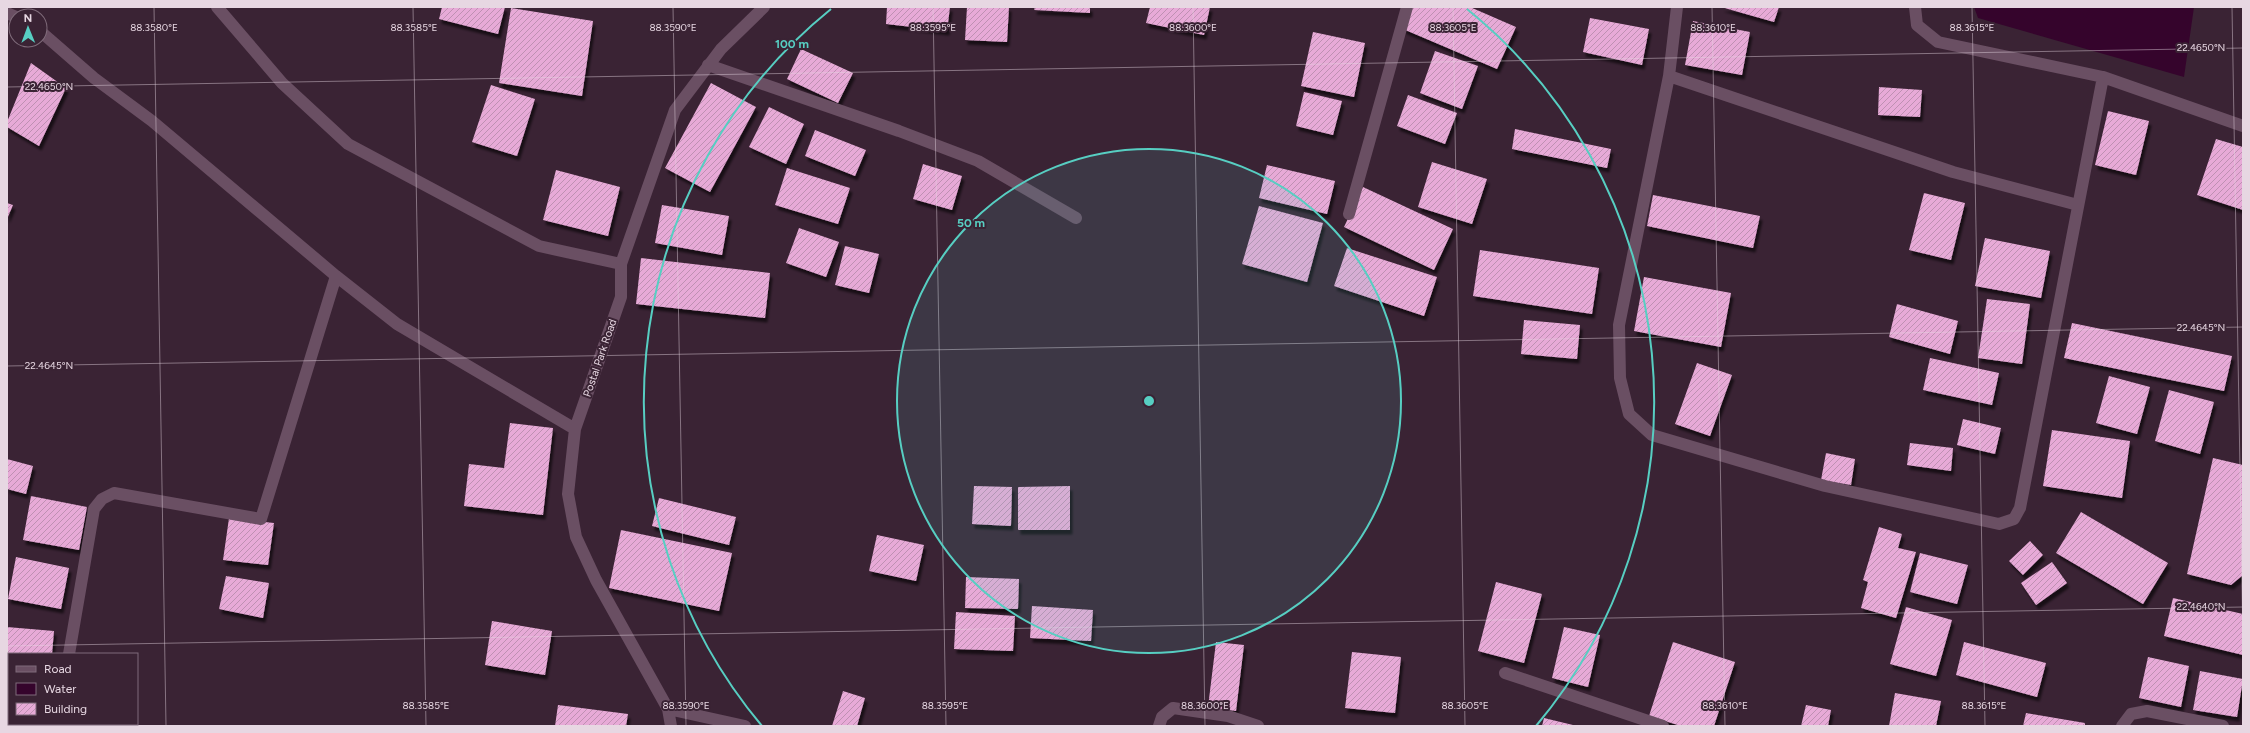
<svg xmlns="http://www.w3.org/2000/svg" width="2250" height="733" viewBox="0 0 2250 733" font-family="Figtree,sans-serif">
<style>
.water{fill:#35042c}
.building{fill:url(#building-hatch);filter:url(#shadow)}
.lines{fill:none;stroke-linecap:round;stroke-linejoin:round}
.minor{stroke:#6a4f63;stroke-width:12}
.ticks{fill:none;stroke:#e7d7e2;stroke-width:1;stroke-opacity:0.45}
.ring{fill:none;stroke:#57cec2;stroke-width:2}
.labels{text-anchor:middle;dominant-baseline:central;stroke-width:4;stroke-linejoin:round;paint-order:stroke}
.street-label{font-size:11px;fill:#e7d7e2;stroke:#3a2334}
.ticks-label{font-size:10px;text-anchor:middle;fill:#e7d7e2;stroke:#3a2334;stroke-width:4;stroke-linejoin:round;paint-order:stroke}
.centre{fill:#57cec2;stroke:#3a2334;stroke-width:2}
.ring-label{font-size:12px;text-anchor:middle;font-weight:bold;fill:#57cec2;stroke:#3a2334;stroke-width:4;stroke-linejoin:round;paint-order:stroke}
</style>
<defs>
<pattern id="building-hatch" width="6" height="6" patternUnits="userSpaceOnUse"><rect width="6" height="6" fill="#e7aad7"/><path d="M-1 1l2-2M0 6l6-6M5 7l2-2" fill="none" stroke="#be90b2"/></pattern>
<filter id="shadow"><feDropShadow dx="2.5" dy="4.5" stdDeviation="1" flood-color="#0009"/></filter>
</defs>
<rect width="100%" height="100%" fill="#3a2334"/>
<path class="water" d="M1974 7H2194L2184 77 1978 18Z"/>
<path class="building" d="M442 7H505L498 34 439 19Z
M887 7H950L947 31 886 24Z
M967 7H1009L1007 42 965 40Z
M1035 7H1090V13L1034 10Z
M1150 7H1210L1204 35 1146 23Z
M1412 7H1470L1516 27 1497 69 1403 29Z
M1721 7H1779L1774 22Z
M511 8 593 21 582 96 499 83Z
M1590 18 1649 29 1642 65 1583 52Z
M1693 21 1750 32 1742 75 1685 65Z
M1313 32 1365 43 1354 97 1301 86Z
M801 49 853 73 838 103 787 79Z
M1435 51 1478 66 1462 109 1420 93Z
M31 63 66 88 39 146 7 127V122Z
M711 83 756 107 710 192 665 168Z
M491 85 535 99 517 156 472 142Z
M1879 87 1922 90 1920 117 1878 115Z
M1304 92 1342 101 1333 135 1296 126Z
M1408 95 1457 113 1445 144 1397 126Z
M769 107 804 124 786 164 749 147Z
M2108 111 2149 121 2136 175 2095 165Z
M1515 129 1611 149 1607 168 1512 149Z
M815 130 866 150 855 176 805 156Z
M2216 139 2243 147V210L2197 195Z
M1432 162 1487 179 1472 224 1418 207Z
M923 164 962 176 952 210 913 199Z
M1267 165 1335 181 1327 214 1259 198Z
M787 168 850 188 838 224 775 205Z
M556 170 620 187 608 236 543 220Z
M1363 187 1453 229 1434 270 1344 227Z
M1924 193 1965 203 1951 260 1909 250Z
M1653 195 1760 216 1753 248 1647 226Z
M7 203 13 205 7 219Z
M662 205 729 216 722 255 655 243Z
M1259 206 1323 223 1307 282 1242 264Z
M799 228 839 242 826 277 786 263Z
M1985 238 2050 251 2041 298 1975 286Z
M845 246 879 254 869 293 835 285Z
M1347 248 1437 277 1424 316 1334 286Z
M1480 250 1599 268 1592 314 1473 296Z
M641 258 770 273 765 318 636 304Z
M1644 277 1731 293 1721 347 1634 331Z
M1987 299 2030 304 2022 364 1978 358Z
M1897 304 1958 321 1950 354 1889 337Z
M1524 320 1580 325 1577 359 1521 354Z
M2072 323 2232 356 2224 391 2064 358Z
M1930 358 1999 373 1992 405 1923 390Z
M1697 363 1732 375 1710 436 1675 424Z
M2109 376 2150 387 2137 434 2096 423Z
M2169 390 2214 402 2200 454 2155 441Z
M1963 419 2001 428 1995 454 1957 445Z
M510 423 553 428 543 515 464 506 469 464 504 468Z
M2052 430 2130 441 2122 498 2043 486Z
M1910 443 1953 448 1951 471 1907 465Z
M1826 453 1855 459 1851 485 1821 480Z
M2213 458 2243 465V575L2231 585 2187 574Z
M7 459 33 466 26 494 7 489Z
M974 486 1012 487 1011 526 972 524Z
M1070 486V530H1018V487Z
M31 496 87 507 79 550 23 540Z
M659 498 736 517 729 545 652 526Z
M2081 512 2168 563 2143 604 2056 553Z
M229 518 274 523 268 565 223 560Z
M1879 527 1902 534 1898 548 1916 552 1896 618 1861 608 1868 582 1863 580Z
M621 530 732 553 719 611 609 588Z
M877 535 924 545 916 581 869 571Z
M2030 541 2043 555 2023 575 2009 561Z
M1920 553 1968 565 1957 604 1910 592Z
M16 557 69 568 61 609 8 599Z
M2052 562 2067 583 2036 605 2021 583Z
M226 576 269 583 263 618 219 609Z
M966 577 1019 579 1018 609 965 608Z
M1496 582 1542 594 1524 663 1478 651Z
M2173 598 2243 614V655L2164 636Z
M1032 606 1093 610 1091 641 1030 638Z
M1906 607 1952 620 1936 676 1890 664Z
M956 612 1015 616 1013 651 954 649Z
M492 621 552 631 545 675 485 665Z
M7 627 54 631 52 654H9V663L7 662Z
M1564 627 1600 635 1588 687 1552 678Z
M1216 642 1244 645 1236 711 1208 707Z
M1673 642 1735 662 1714 726H1681L1649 716Z
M1964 642 2046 663 2037 697 1956 675Z
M1352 652 1401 657 1395 713 1345 708Z
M2148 657 2189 666 2181 707 2139 698Z
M2200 671 2243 679 2237 717 2193 710Z
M843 691 865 698 857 726H832Z
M1895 693 1941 701 1936 726H1889Z
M558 705 628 714 626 726H555Z
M1806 705 1831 710 1828 726H1801Z
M2026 713 2085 723V726H2023Z
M1544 718 1573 725V726H1542Z"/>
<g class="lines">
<path class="minor" d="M217 7 282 83 348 144 539 246 621 264
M1915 7 1917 25 1938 42 2103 77 2243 126
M7 13 16 17
M40 31 94 78 152 121 336 276 397 324 575 429
M708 65 899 131 978 161 1076 218
M1669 76 1677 7
M2078 205 1953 172 1669 76 1619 325 1620 378 1629 414 1652 435 1825 486 1999 524 2014 519 2020 508 2103 77
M1349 214 1407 7
M69 654 94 509 102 499 114 493 261 519 336 276
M1505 673 1663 726
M668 709 745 726
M59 726V724
M671 726 668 709 596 580 576 537 568 494 575 429 621 297V264L675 110 721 49 764 7
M1159 726 1162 717 1173 708 1228 716 1258 726
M2122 726 2131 714 2147 711 2223 726"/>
</g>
<path class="ticks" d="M154 7 166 726M413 7 426 726M673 7 686 726M933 7 946 726M1193 7 1205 726M1453 7 1465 726M1712 7 1725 726M1972 7 1985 726M2232 7 2243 644M7 87 2243 48M7 366 2243 327M7 646 2243 607"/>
<circle cx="1149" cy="401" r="252" fill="#57cec2" fill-opacity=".12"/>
<g class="ring">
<circle cx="1149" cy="401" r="252"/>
<path d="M762 726A505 505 0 0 1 831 9M1467 9A505 505 0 0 1 1536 726"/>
</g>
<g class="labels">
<g class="street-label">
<text transform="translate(600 358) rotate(-71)">Postal Park Road</text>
</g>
</g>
<g class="ticks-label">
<text x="154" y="31">88.3580°E</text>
<text x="414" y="31">88.3585°E</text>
<text x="673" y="31">88.3590°E</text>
<text x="933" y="31">88.3595°E</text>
<text x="1193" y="31">88.3600°E</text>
<text x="1453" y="31">88.3605°E</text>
<text x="1713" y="31">88.3610°E</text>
<text x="1972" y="31">88.3615°E</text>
<text x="2201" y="51">22.4650°N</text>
<text x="49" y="90">22.4650°N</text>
<text x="2201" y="331">22.4645°N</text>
<text x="49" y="369">22.4645°N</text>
<text x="2201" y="610">22.4640°N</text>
<text x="426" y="709">88.3585°E</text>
<text x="686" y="709">88.3590°E</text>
<text x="945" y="709">88.3595°E</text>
<text x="1205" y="709">88.3600°E</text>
<text x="1465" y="709">88.3605°E</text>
<text x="1725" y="709">88.3610°E</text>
<text x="1984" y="709">88.3615°E</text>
</g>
<circle cx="1149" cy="401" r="6" class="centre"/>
<g class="ring-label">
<text x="792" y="48">100 m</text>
<text x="971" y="227">50 m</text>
</g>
<rect width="2250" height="733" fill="none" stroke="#e7d7e2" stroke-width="16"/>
<rect x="8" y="653" width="130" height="72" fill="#3a2334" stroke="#7f6b7a"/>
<rect x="16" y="666" width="20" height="6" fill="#6a4f63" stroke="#7f6b7a"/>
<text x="44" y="673" font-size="12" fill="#e7d7e2">Road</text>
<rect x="16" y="683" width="20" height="12" fill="#35042c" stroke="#7f6b7a"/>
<text x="44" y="693" font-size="12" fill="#e7d7e2">Water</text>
<rect x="16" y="703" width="20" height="12" fill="url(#building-hatch)" stroke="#7f6b7a"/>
<text x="44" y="713" font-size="12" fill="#e7d7e2">Building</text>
<g transform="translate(28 28) rotate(359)"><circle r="19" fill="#3a2334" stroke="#7f6b7a"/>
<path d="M0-3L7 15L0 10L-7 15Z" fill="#57cec2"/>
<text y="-6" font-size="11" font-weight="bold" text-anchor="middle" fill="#e7d7e2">N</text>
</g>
</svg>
